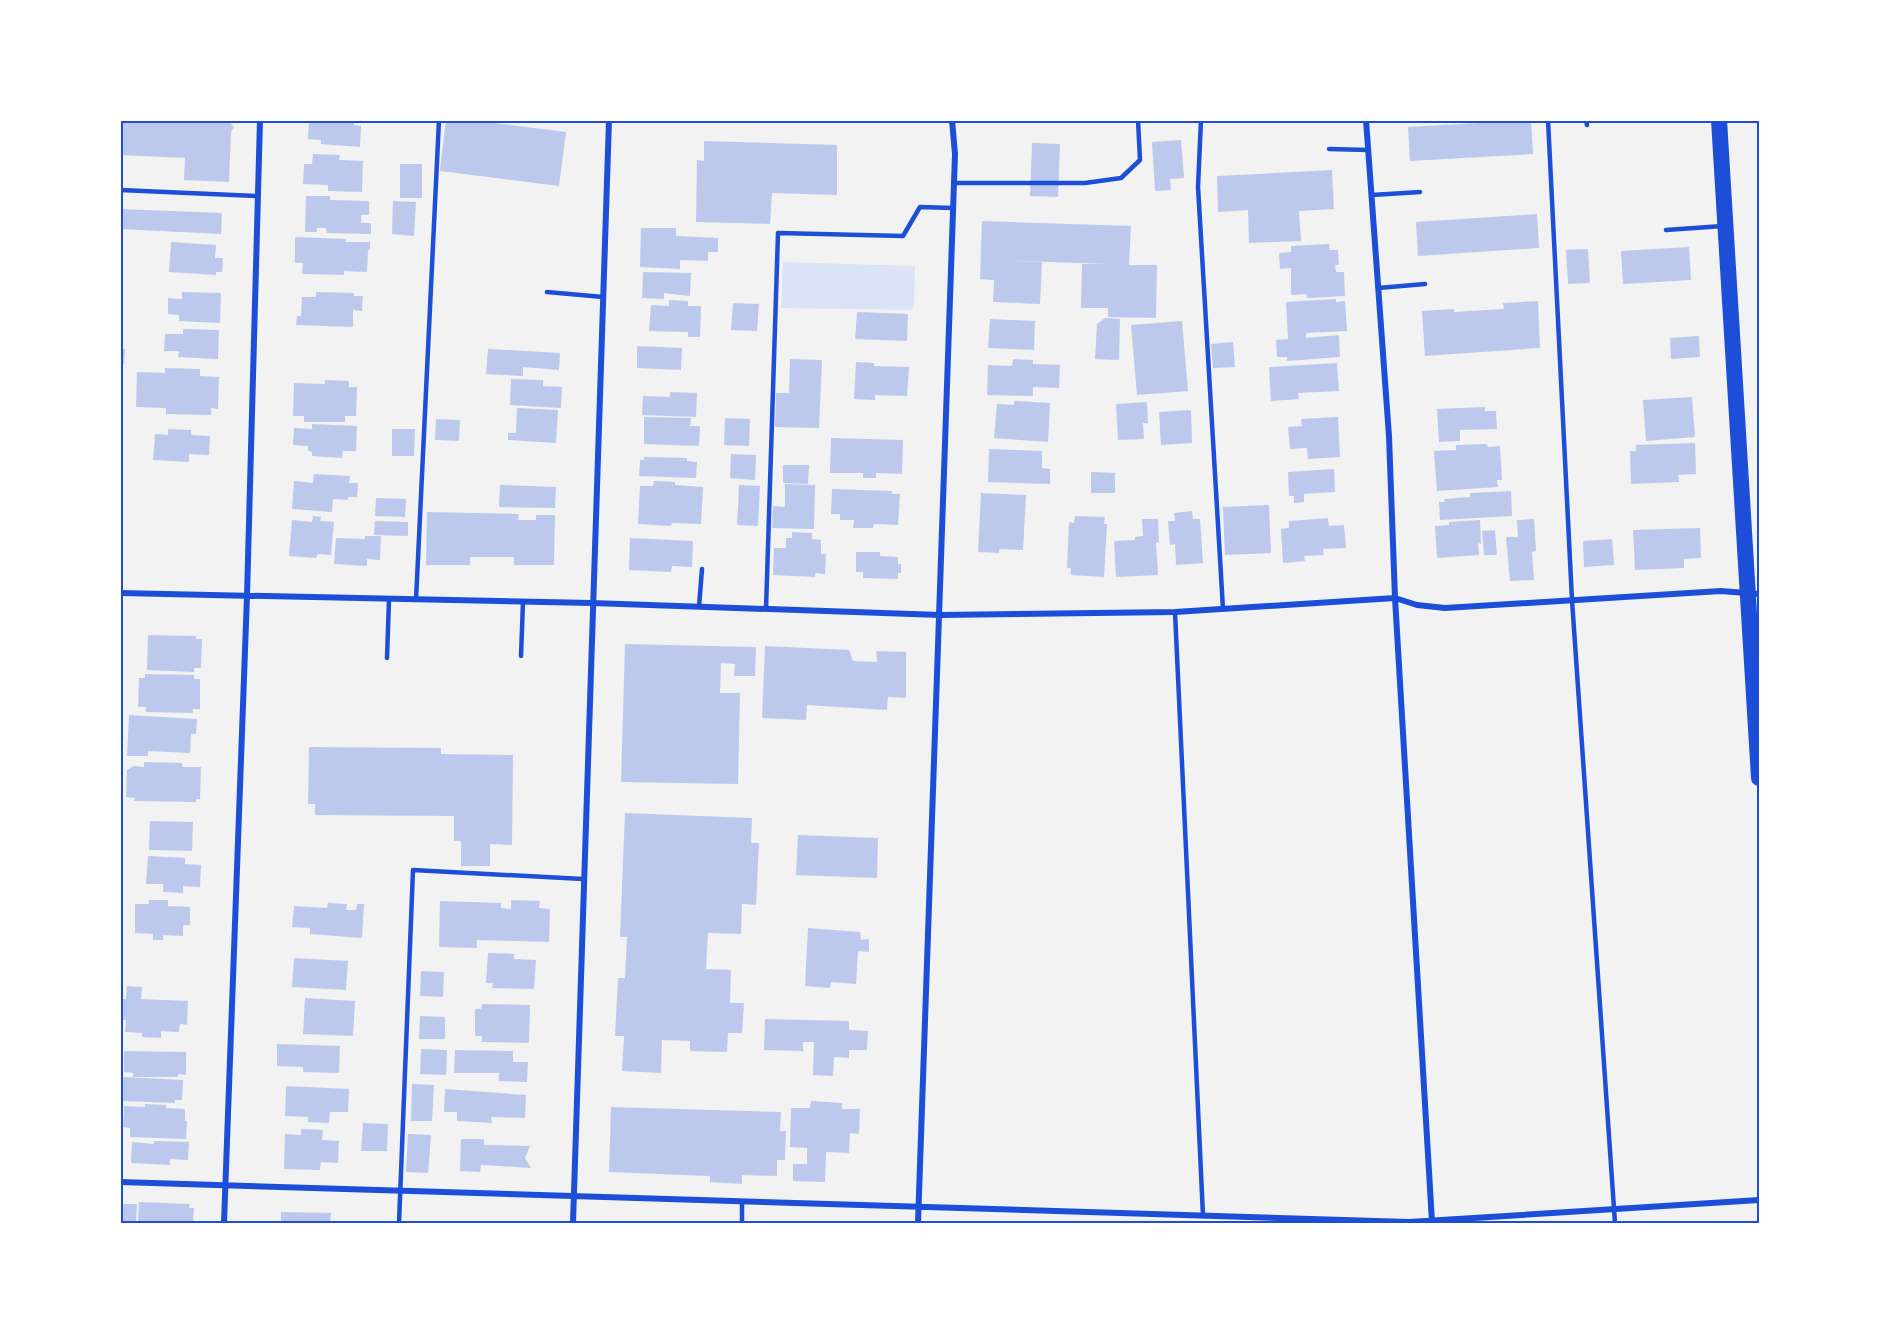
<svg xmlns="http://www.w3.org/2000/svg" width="1879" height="1343" viewBox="0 0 1879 1343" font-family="Cabin,sans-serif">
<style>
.green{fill:#dbe4f7}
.building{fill:#bdc9ec}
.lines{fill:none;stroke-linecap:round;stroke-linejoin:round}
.service{stroke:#1d4ed8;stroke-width:4.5}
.minor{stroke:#1d4ed8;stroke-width:6}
.trunk{stroke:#1d4ed8;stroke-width:16}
.neatline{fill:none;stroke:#1d4ed8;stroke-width:2}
</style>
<rect width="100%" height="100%" fill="#f2f2f2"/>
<path class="green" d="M783 262 915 266 914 307 912 310 781 308Z"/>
<path class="building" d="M120 120H228L234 127 231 132 229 182 184 180 185 158 120 155Z
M309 120H354V125L361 126 360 147 321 144V140L308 139Z
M446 120H470L566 132 559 186 440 171Z
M1531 120 1533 154 1410 161 1408 127Z
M1181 140 1184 178 1170 179 1171 190 1155 191 1152 142Z
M704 141 837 145V195L772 193 770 224 696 222 697 160 704 161Z
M1032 143 1060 144 1058 197 1030 196Z
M313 154 340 155 339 160 363 161 362 192 328 191V185L303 184 304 164H312Z
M400 164H422V198H400Z
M1332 170 1334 209 1299 211 1301 241 1249 243 1248 210 1218 212 1217 176Z
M306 196H330V200L369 201V215H361V223H371V234L327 233 326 228H317V232H305Z
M393 201 416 202 414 236 392 234Z
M120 209 222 213 221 234 120 229Z
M1537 214 1539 248 1418 256 1416 222Z
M982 221 1131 226 1129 265H1157L1156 318 1108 317V308H1081L1082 264H1108L992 260 1042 262 1040 304 993 302 994 280 980 279Z
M641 228H676V236L718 238V252H708V261L680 260V269L640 267Z
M295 237 346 239V242H370V250H368L367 272 344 271V275L302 274 303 263H295Z
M171 242 216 245 215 258H223L222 272H216V275L169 272Z
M1329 244 1330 250H1338L1339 265H1335L1336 272H1344L1345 296 1307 298 1306 294 1291 295V268L1280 269 1279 253 1291 252V246Z
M1689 247 1691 280 1623 284 1621 251Z
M1588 249 1590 283 1568 284 1566 250Z
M643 272 691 273 690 296 664 293V299L642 298Z
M182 292 221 293 220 323 179 321V315L168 314V298L182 299Z
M316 292 354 293V296H363L362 311 353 310V327L296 325 297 316H301L302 297H316Z
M1336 299V302L1345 301 1347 331 1306 333V338L1339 335 1340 357 1287 361V357H1277L1276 340 1288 339 1286 302Z
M669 300 688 301V306H701L700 337H688V332L649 331 651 305 669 306Z
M1538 301 1540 348 1425 356 1422 311 1454 309V312L1504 309 1503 303Z
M733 303 759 304 757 331 731 330Z
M857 312 908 314 907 341 855 339Z
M1105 318 1120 319 1119 360 1095 359 1097 324Z
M990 319 1035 321 1034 350 988 348Z
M1182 321 1188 391 1137 395 1131 325Z
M183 329 219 330 218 359 178 357 179 351H164L165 334H183Z
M1699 336 1700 357 1671 359 1670 338Z
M1233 342 1235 367 1213 368 1211 344Z
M637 346 682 348 681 370 637 368Z
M120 349H125L124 364H120Z
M488 349 560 353 559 370 523 367V376L486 374Z
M790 359 822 360 819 428 775 427 776 393H789Z
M1013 359 1033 360V364L1060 365 1059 388 1033 387V396L987 395 988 365 1012 366Z
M856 362 874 363V366L909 367 907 396 875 395V400L854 399Z
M1337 363 1339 391 1298 393 1299 399 1271 401 1269 367Z
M165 368 200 369V376L219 377 218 409 211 408V415L166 414V408L136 407 137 372 165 373Z
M511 379 543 380V386L562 387 561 408 510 405Z
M325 380 349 381V387H357L356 416H345V422H304V416H293L294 383 325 384Z
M670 392 697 393 696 417 642 415 643 396 670 397Z
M1692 397 1695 437 1646 441 1643 400Z
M1014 401 1050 403 1048 442 994 438 997 404 1014 405Z
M1147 402 1148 423H1143L1144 439 1118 440 1116 404Z
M1485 407V411H1496L1497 429 1460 430V441L1439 442 1437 409Z
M517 408 558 410 556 443 508 440V433H516Z
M1191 410 1192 443 1161 445 1159 412Z
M644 417 691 418 690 426H700L699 446 644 444Z
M1338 417 1340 457 1308 459 1307 448 1290 449 1288 427 1302 426 1301 419Z
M725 418 750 419 749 446 724 445Z
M436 419 460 420 459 441 435 440Z
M312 424 357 426 356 451H343L342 458 312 456V452L308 451V446L293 445 294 428 312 429Z
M168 429 191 430V435L210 436 209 455 189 454V462L153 460 155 434 168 435Z
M392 429H415L414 456H392Z
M831 438 903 440 902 474 876 473V478H863V473H830Z
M1695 443 1696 474 1678 475 1679 482 1631 484 1630 451H1636V445Z
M1487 444 1488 447 1500 446 1502 480H1497L1498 487 1437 491 1434 451 1456 450V445Z
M989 449 1042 451V468L1050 469V484L988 482Z
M731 454 756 455 755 480 730 478Z
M644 457 687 458V461L697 462 696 478 639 476 640 460H644Z
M783 465H809L808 484 783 483Z
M1334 469 1335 492 1304 494V502L1294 503V496H1289L1288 472Z
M1091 472 1115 473V493H1091Z
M314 474 350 476 349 483H358L357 497H348V500L333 499 332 512 292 509 294 481 313 483Z
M654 481 675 482V485L703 487 701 524 672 523 671 526 638 524 640 486H653Z
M785 484 815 485 814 529 772 528 773 506 785 507Z
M500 485 556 487 555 508 499 507Z
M739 485 760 486 758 526 737 525Z
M832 489 892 491V494H900L898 525 874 524 873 528H853L854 520H840V514H831Z
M1511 491 1512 516 1440 520 1439 502H1445L1444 499 1470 497V493Z
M981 493 1026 495 1023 550 999 549V553L978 552Z
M376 498 406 499 405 517 375 516Z
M1269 505 1271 553 1225 555 1223 507Z
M1192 511 1193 519H1200L1203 563 1176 565 1175 544 1170 545 1168 521H1175L1174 513Z
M427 512 519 514 518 520H536V515H555L554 565H514V557H470V565H426Z
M313 516 321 517 320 521 334 522 331 555 318 554 316 558 289 556 292 520 312 522Z
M1075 516 1105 517 1104 524H1107L1104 577 1071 575V568H1067L1069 522 1074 523Z
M1328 518 1329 526 1344 525 1346 548 1323 549 1324 555 1304 556 1305 561 1283 563 1281 529 1289 528V521Z
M1142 519H1158L1159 542 1156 543 1158 575 1116 577 1114 541 1135 540V537L1143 536Z
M1534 519 1536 551 1532 552 1534 580 1510 581 1506 537H1518L1517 520Z
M1480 520 1481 544 1478 543 1479 555 1437 558 1435 526 1449 525V522Z
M375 521 408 522V536L374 535Z
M1700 528 1701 558 1684 559V568L1635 570 1633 530Z
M1495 530 1497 555H1484L1482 531Z
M792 532 812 533V539L821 540V554H826L825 574 815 573V577L773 575 774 548H786V538H792Z
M365 536H381L380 560 367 559V566L334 564 336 538 365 539Z
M630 538 693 541 692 567 672 566 671 572 629 570Z
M1612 539 1614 565 1584 567 1583 541Z
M856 552H880V556L898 557V564H901V573H898V579L863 578V572H856Z
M148 635 196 636V639H202L201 668H194V672L147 670Z
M625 644 756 647 755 676H734L735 664 721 663 720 693H740L738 784 621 782Z
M765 646 849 650 853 661 877 662 876 651 906 652V698L888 697 887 710 807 705 806 720 762 718Z
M145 674 194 675V679H200V709H193V713L146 712V707H138L139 678H145Z
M129 715 197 719 196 734H191L190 753 148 751V756H127Z
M309 747 441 748V754L513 755 512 845 490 844V866H461V841H454V816L315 815V804H308Z
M144 762 182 763V767H201L200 799H196V802L134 801 135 798 126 797 127 770 134 766 144 767Z
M625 813 752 818 751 843H759L756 905 742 904 741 934 708 933 706 969 731 970 730 1003H744L742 1033H728L727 1052 690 1051V1041L662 1040 661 1073 622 1071 624 1036H615L618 978H625L627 937H620Z
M150 821 193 822 192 851 149 850Z
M798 835 878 838 877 878 796 875Z
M148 856 185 858V864L201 865 200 887 183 886V893L163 892V884H146Z
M149 900H168V906L190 907V925H183V936L163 935V940H153V934L135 933V904H149Z
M511 900 540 901 539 908 550 909 549 942 477 940V948L439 947 440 901 501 903V908L511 909Z
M328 903 347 904 346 910H356L357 904H364L362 938 310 934V928L292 927 294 906 327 908Z
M808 928 860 932 861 940 869 939V952L858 951 856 984 831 982 830 988 805 986Z
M488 953 514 954V959L536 960 534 989 492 988 493 983H486Z
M294 958 348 961 346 990 292 987Z
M421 971 444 972 443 997 420 996Z
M127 986 142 987 141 999 188 1001 187 1025 180 1024 179 1032 161 1031V1038L142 1037V1033L125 1032 126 1020H120V999H126Z
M305 998 355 1001 353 1036 303 1034Z
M482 1004 530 1005 529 1043 482 1042V1036H475V1009H481Z
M420 1016 445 1017V1039H419Z
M765 1019 849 1021V1030L868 1031 867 1050H849V1058L834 1057 833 1076 813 1075 814 1042H803V1051L764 1050Z
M277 1044 340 1046 339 1073 303 1072V1067L277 1066Z
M421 1049 447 1050 446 1075 420 1074Z
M455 1050 513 1051V1062H528L527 1082 499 1081V1073H454Z
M124 1051 186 1052V1075L178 1074V1077H133V1073L124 1072Z
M123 1077 183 1080 182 1100H175V1103L122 1101Z
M412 1084 434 1085 432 1121H411Z
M286 1086 349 1089 348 1112H330L329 1123 308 1122V1117L285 1116Z
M445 1089 526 1095 525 1118 491 1117 492 1123 457 1121V1112H444Z
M811 1101 842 1103V1109H860L859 1134 850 1133 849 1153 826 1152 825 1182 793 1181V1164H807V1148L790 1147 791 1108H810Z
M145 1104 166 1105V1108L185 1109V1121H187L186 1139 130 1137V1128L123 1127 124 1106 145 1107Z
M611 1107 781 1112 780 1131H786L785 1160H777V1176L742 1175V1184L710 1182V1176L609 1172Z
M363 1123 388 1124 387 1151H361Z
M301 1129 323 1130 322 1140 339 1141 338 1163 321 1162 320 1170 284 1169 285 1134 301 1135Z
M408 1134 431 1135 428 1173 406 1172Z
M461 1139H484V1145L530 1146 525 1158 531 1168 481 1165 480 1172 460 1171Z
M154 1141 189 1142 188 1160 170 1159V1165L131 1163 132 1142 154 1144Z
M139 1202 190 1204 189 1208H194L193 1223H138Z
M120 1204H137L136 1223H120Z
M281 1212 331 1213 330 1223H281Z"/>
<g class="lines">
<path class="service" d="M1201 120 1198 187 1223 609
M1548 120 1572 600 1615 1223
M1586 120 1587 125
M1329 149 1369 150
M954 183H1085L1121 178 1140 160 1138 120
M120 190 258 196
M1372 195 1420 192
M1666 230 1723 226
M1378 288 1425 284
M547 292 603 297
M416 600 439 120
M699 607 702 569
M766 609 778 233 903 236 920 207 953 208
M1175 612 1203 1216
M521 656 523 602
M387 658 389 599
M399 1223 413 870 583 879
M742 1223V1202"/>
<path class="minor" d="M1366 120 1389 436 1395 598 1432 1222
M120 593 592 603 940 615 1175 612 1395 598 1417 605 1445 608 1721 591 1759 594
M120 1182 1409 1222 1759 1200
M224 1223 247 596 260 120
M573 1223 609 120
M918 1223 955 154 952 120"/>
<path class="trunk" d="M1719 120 1759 778"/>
</g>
<rect width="1879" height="1343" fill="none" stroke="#ffffff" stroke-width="243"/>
<rect x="122" y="122" width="1636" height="1100" class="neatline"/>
</svg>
